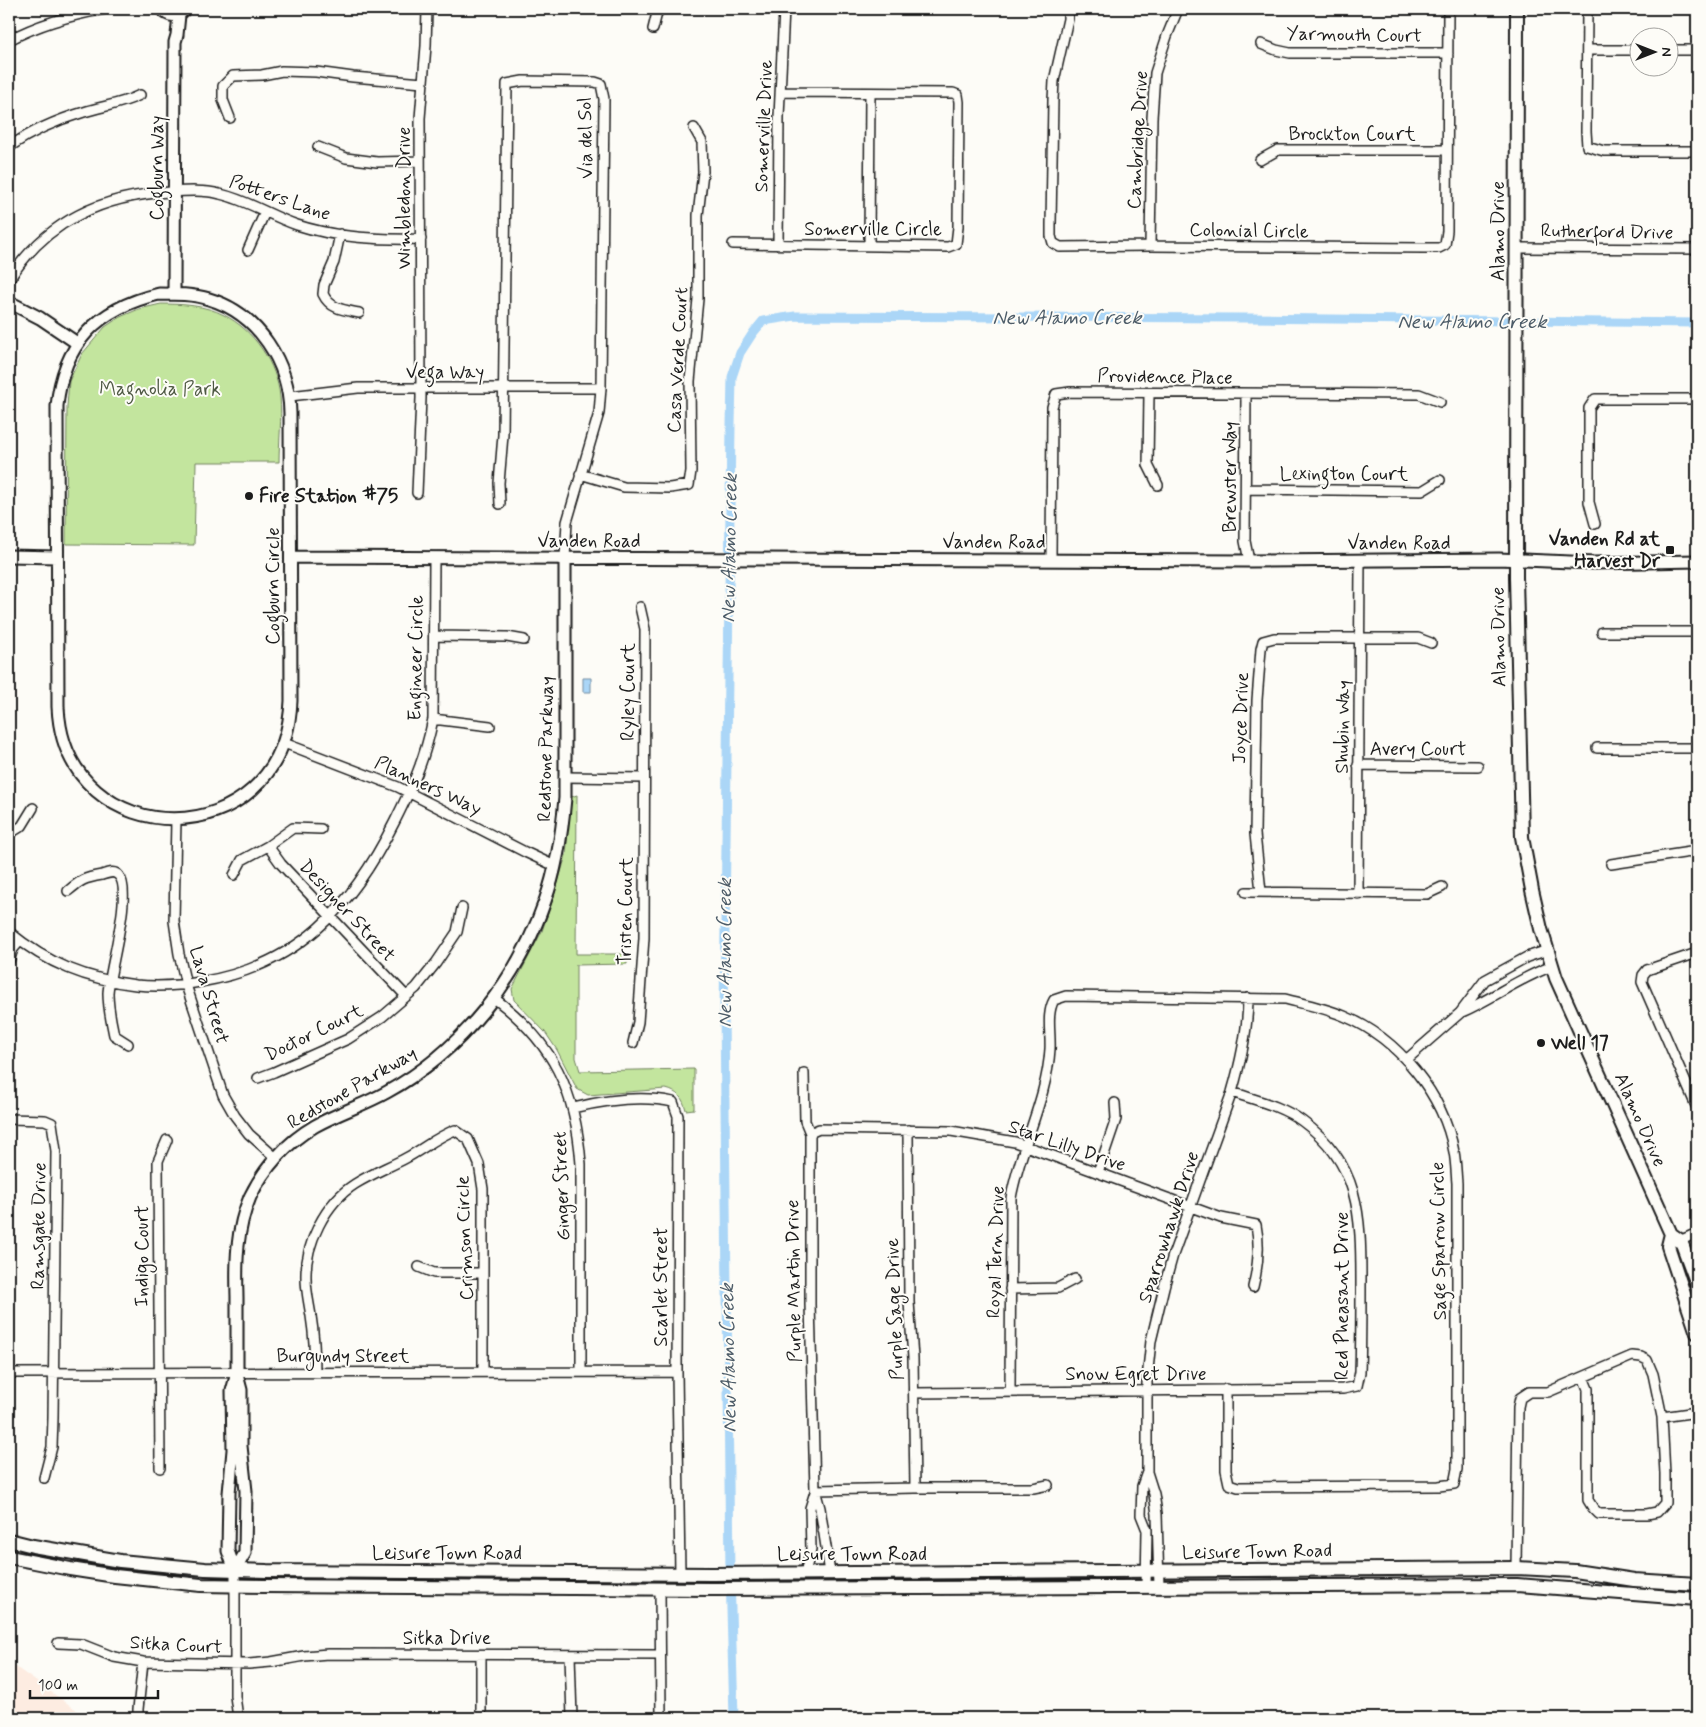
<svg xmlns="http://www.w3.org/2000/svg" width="1706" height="1727" viewBox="0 0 1706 1727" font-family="Mynerve,sans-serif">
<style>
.built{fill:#fdece1}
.green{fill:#c3e59e;stroke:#70805d}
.water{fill:#abd6f7;stroke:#728c9f}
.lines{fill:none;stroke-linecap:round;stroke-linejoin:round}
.canal{stroke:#abd6f7;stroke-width:9}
.minor-casing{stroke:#1c1c1c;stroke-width:12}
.tertiary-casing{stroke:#1c1c1c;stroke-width:15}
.secondary-casing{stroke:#1c1c1c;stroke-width:16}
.minor{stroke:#fdfcf7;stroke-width:9}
.tertiary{stroke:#fdfcf7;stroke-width:11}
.secondary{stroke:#fdfcf7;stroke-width:12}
.poi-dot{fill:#1c1c1c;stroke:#fdfcf7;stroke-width:2}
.labels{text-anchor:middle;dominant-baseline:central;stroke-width:4;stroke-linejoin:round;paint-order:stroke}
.street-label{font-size:19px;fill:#1c1c1c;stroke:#fdfcf7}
.park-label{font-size:19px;fill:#4e5843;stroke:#fdfcf7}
.poi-label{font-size:19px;font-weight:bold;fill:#1c1c1c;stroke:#fdfcf7;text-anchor:start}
.water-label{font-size:20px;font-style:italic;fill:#4e5d69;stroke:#fdfcf7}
</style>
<rect width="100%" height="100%" fill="#fdfcf7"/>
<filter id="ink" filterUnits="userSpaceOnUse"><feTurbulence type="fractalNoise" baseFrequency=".02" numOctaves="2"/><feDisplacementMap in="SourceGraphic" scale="10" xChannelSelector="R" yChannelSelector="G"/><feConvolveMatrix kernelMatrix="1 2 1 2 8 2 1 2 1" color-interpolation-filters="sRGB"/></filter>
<g filter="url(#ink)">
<path class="built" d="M9 1562H10L11 1577 10 1663 88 1718H9Z"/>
<path class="green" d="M161 304C182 304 205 305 224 315 254 330 277 364 280 397 282 419 279 441 279 462H196L194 545 66 544 67 406 69 381 82 354 105 327 120 317 139 309Z
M577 795 576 954H627V964L576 965V1058L580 1071 694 1069V1109L686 1110C683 1098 678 1092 666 1089L588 1095 577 1089 557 1050 545 1032 514 1000 512 989 542 931 554 896 566 855 571 797Z"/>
<path class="water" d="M583 678H591V692H583Z"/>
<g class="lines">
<path class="canal" d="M734 1718 730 1573 724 1011 731 425 732 377 740 353 753 333 763 321 795 316 1246 318 1697 323"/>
<defs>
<path id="minor" d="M1065 9 1068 11V19L1054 81 1053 100 1051 224V236L1053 243 1060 247 1150 246 1424 248H1439L1445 245 1447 231 1448 9
M1587 9 1586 131 1587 146 1604 151H1697
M653 29 658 9
M9 40C39 24 71 15 105 9
M1261 44 1276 50 1290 53H1448
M1587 50H1638
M1668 50H1697
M230 118 223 100V86L233 76 262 75 282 71 316 72 353 77 423 83
M9 147C32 131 57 120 84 112 103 106 122 104 140 95
M318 147 346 158 377 162 420 161
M1260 160 1278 150H1447
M340 234 334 262 324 285 323 294C330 309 344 310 359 313
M733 244 948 247 956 244 958 227 959 102 958 95 953 93 781 92
M778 245 779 117 784 9
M869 245 870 93
M1150 246 1152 118 1155 73 1167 36 1178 9
M1516 248 1697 249
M248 250 265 212
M9 280C45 221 104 195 171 192 187 191 204 190 220 194 247 200 271 216 297 225 337 238 379 240 421 239
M1149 393 1148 465 1158 485
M1246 394 1245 541 1249 561
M290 396 358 388H601
M580 474 624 487 670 488 689 485 691 471 690 381 698 299V215L703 172 702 142 694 128
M1246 489 1422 491 1440 480
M417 493 421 398 420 118 426 46 427 9
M500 504 499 483 503 435 507 84 523 81 595 82 601 84 604 99 601 388 599 413 567 522 565 558
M1595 524 1589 502V408L1595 399H1697
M1051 560 1052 407 1056 394 1070 392 1419 394 1440 402
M1602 632H1697
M434 636 507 637 524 640
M433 719 490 726
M284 743 398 787 525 852 555 866
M1597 748H1697
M1358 765 1478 766
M564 777 644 778
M176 819 174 921 179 954 186 985 223 1095 235 1116 249 1134 276 1158
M9 834 22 826 33 808
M268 846 281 864 406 996
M1611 864 1697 851
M234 875 242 860 268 846 293 828 321 829
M68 891C81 880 84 878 102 875 108 873 115 870 119 876 133 891 109 971 108 993 108 1008 111 1021 114 1035L128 1044
M1246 892 1427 894 1442 887
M1261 892 1255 834 1257 700 1261 649 1263 641 1274 638H1418L1431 643
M1358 894 1360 561
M9 932C48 964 86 979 136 985 158 987 178 986 200 982 299 966 352 907 395 821 413 785 425 759 433 719L434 558
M1697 953 1647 970 1643 975 1642 982 1697 1108
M9 961 13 949 20 941
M494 998C553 1042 576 1091 581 1164V1372
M1462 1012C1494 998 1520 977 1553 966
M633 1043 638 1022 644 938 645 629 640 607
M1406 1060 1460 1013 1485 980 1527 957 1548 950
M804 1073 805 1121 810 1133V1304L815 1490 820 1508 830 1573
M258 1078 274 1072 348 1039 382 1017 416 988 436 963 457 932 462 908
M573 1108C606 1100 640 1095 673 1102L678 1116 677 1372 680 1573
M9 1119 45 1120 52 1123 56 1151 53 1418 52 1447 44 1478
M908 1130 909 1302 913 1358 915 1488
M810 1133 819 1129 951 1131 1015 1142 1221 1218 1256 1225C1260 1245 1258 1267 1253 1287
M1098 1172 1116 1119 1115 1103
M1677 1242 1697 1233
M419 1267 434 1273H483
M1010 1289 1058 1288 1075 1279
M9 1373 677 1372
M315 1373C315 1354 314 1335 311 1316 309 1303 306 1291 306 1278 305 1244 325 1203 355 1184 371 1174 389 1167 406 1158 423 1149 437 1137 455 1130L468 1139 479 1164 483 1189V1372
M1010 1391 1011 1198C1020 1147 1047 1100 1050 1049 1051 1033 1046 1014 1054 1000L1066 996 1285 999C1305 1004 1325 1008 1344 1016 1398 1038 1444 1095 1454 1152 1456 1162 1456 1173 1457 1183V1469L1454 1484 1439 1486 1238 1487 1229 1484 1226 1470V1389
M914 1393 1343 1389 1357 1386 1360 1372C1361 1341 1361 1311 1361 1281 1361 1216 1360 1163 1302 1121 1282 1106 1255 1100 1232 1092
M1662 1417 1697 1412
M160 1468 158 1161 167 1140
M815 1490 915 1488H1033L1048 1485
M1516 1568 1518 1407 1520 1398 1529 1392H1548L1632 1356 1641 1357 1647 1360 1653 1374 1662 1417 1665 1474V1503L1657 1512 1647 1514H1599L1593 1508 1588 1500V1389L1583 1377
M235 1570V1696L238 1718
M805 1573 811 1549 810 1508 815 1492
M1146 1586 1147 1530 1141 1515 1142 1486 1147 1472
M1159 1586 1157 1514 1154 1494 1147 1472V1379L1151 1341 1164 1287 1173 1255 1232 1092C1241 1061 1248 1030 1248 998
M660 1589 661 1718
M58 1643 81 1644 114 1657 143 1662 249 1664 271 1662 304 1656 328 1654 660 1655
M481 1655V1718
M570 1655 572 1718
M138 1718V1709L143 1662"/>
<path id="tertiary" d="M162 9C169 18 178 17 185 9
M159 294C176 294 193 294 209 299 259 314 289 363 290 413L291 701C284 858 65 856 58 707L57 406C63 343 98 308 159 294Z
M174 294 175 42 177 35 179 15
M9 302 40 318 77 343
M9 556 57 557
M291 557 1249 561 1499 559 1594 563 1697 561
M235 1570 228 1551 229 1493 233 1450 232 1391 237 1373C237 1348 237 1323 237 1297 236 1263 236 1230 250 1197 264 1168 287 1142 315 1126 338 1113 364 1105 387 1092 460 1052 518 980 545 901 557 868 562 833 565 798V558
M235 1570 245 1553 246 1491 241 1446V1390L237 1375"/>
<path id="secondary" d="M1517 9 1516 577 1522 837 1532 890 1541 929 1556 978 1671 1234 1681 1241 1697 1284
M1671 1234 1668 1246 1697 1333
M9 1540 33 1546 120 1561 205 1569 267 1571 712 1574 1516 1568 1575 1571 1634 1580 1697 1584
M9 1557 70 1569 115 1576 201 1585 264 1586 712 1589 1517 1585 1697 1599"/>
</defs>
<use href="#minor" class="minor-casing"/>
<use href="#tertiary" class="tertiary-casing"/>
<use href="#secondary" class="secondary-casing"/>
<use href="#minor" class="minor"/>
<use href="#tertiary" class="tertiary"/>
<use href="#secondary" class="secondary"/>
</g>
</g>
<g class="poi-dot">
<circle cx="249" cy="496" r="5"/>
<rect x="1665" y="545" width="10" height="10" rx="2.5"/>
<circle cx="1541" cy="1043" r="5"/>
</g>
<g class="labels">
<g class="street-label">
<text transform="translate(1354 35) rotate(1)">Yarmouth Court</text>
<text transform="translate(764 126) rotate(-88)">Somerville Drive</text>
<text x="1352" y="134">Brockton Court</text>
<text transform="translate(586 138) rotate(-91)">Via del Sol</text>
<text transform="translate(1138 140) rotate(-87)">Cambridge Drive</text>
<text transform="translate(157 168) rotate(-90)">Cogburn Way</text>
<text transform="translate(280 198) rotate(19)">Potters Lane</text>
<text transform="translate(404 198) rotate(-90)">Wimbledon Drive</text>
<text x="873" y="229">Somerville Circle</text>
<text transform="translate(1249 231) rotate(1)">Colonial Circle</text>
<text transform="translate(1498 231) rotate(-90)">Alamo Drive</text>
<text transform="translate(1607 232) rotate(1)">Rutherford Drive</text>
<text transform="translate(678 360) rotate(-87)">Casa Verde Court</text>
<text x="445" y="372">Vega Way</text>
<text transform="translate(1165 377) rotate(1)">Providence Place</text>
<text x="1344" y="474">Lexington Court</text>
<text transform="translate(1230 477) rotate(-90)">Brewster Way</text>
<text x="589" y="541">Vanden Road</text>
<text x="994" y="542">Vanden Road</text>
<text x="1399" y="543">Vanden Road</text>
<text transform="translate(273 586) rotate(-90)">Cogburn Circle</text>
<text transform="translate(1499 637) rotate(-91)">Alamo Drive</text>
<text transform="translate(416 658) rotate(-89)">Engineer Circle</text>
<text transform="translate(628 692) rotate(-90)">Ryley Court</text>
<text transform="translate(1241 718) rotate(-88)">Joyce Drive</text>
<text transform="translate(1343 727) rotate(-89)">Shubin Way</text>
<text transform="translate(546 749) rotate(-89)">Redstone Parkway</text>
<text x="1418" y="749">Avery Court</text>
<text transform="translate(428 786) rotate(25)">Planners Way</text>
<text transform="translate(347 911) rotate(47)">Designer Street</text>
<text transform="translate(626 911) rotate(-89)">Tristen Court</text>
<text transform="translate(209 995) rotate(74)">Lava Street</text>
<text transform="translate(314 1033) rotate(-26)">Doctor Court</text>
<text transform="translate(352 1088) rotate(-30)">Redstone Parkway</text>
<text transform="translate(1640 1120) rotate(66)">Alamo Drive</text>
<text transform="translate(1067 1146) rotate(19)">Star Lilly Drive</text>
<text transform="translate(562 1186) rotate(-92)">Ginger Street</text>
<text transform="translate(39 1226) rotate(-89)">Ramsgate Drive</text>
<text transform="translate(1169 1227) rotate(-72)">Sparrowhawk Drive</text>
<text transform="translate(465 1238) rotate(-92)">Crimson Circle</text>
<text transform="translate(1439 1241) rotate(-91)">Sage Sparrow Circle</text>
<text transform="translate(996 1252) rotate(-88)">Royal Tern Drive</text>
<text transform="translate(142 1256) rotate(-90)">Indigo Court</text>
<text transform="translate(794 1281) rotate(-91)">Purple Martin Drive</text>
<text transform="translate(661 1287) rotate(-90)">Scarlet Street</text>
<text transform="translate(1342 1296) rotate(-90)">Red Pheasant Drive</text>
<text transform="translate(895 1309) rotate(-92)">Purple Sage Drive</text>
<text x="343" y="1356">Burgundy Street</text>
<text x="1136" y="1374">Snow Egret Drive</text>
<text transform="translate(1257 1552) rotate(-1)">Leisure Town Road</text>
<text x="447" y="1553">Leisure Town Road</text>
<text x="852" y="1554">Leisure Town Road</text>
<text x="447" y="1638">Sitka Drive</text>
<text transform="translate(176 1645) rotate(3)">Sitka Court</text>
</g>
<g class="park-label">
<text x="160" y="389">Magnolia Park</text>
</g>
<g class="poi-label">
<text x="259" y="496">Fire Station #75</text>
<text x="1660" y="539" text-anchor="end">Vanden Rd at<tspan x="1660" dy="22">Harvest Dr</tspan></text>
<text x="1551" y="1043">Well 17</text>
</g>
<g class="water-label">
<text x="1067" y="318">New Alamo Creek</text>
<text x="1472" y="322">New Alamo Creek</text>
<text transform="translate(730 548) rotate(-89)">New Alamo Creek</text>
<text transform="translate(725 953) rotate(-90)">New Alamo Creek</text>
<text transform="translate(729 1358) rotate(-91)">New Alamo Creek</text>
</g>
</g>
<rect width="1706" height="1727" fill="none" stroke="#fdfcf7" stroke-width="30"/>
<rect x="15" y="15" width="1676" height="1697" fill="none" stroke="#1c1c1c" stroke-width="2" filter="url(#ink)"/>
<g transform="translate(1654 52) rotate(90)"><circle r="24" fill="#fdfcf7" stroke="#a3a29f"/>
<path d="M0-4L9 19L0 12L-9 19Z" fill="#1c1c1c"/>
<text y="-8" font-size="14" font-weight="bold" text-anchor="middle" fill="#1c1c1c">N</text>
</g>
<path d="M30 1690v8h128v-8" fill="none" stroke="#1c1c1c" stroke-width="2.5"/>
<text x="38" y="1690" font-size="15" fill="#1c1c1c" stroke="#fdfcf7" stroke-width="4" paint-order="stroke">100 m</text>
</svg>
